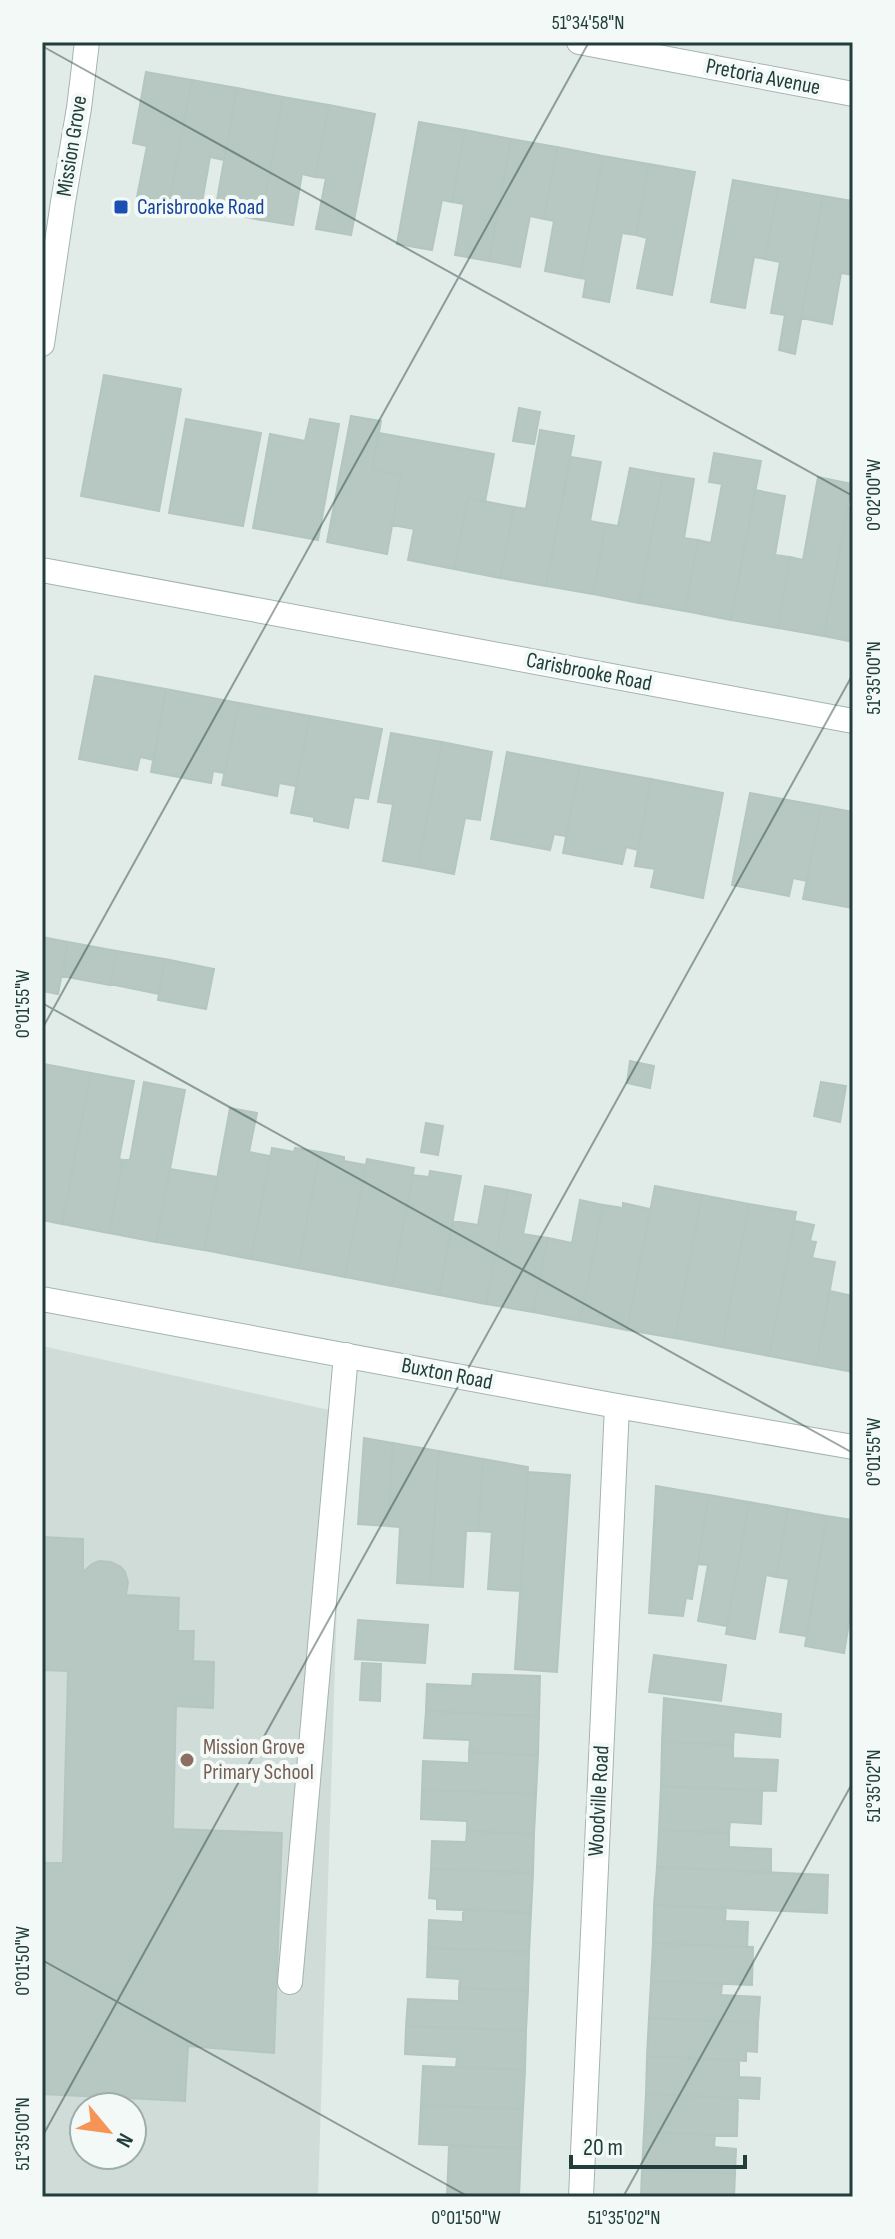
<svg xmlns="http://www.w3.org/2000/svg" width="895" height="2239" viewBox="0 0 895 2239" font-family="'Sofia Sans Condensed',sans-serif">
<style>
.built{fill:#d0dcd8;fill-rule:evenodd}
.building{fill:#b7c7c2;stroke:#b4c6c1;stroke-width:2}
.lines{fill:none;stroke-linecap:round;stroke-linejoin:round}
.service-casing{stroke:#a4b4b1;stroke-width:26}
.minor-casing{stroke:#a4b4b1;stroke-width:26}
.service{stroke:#fff;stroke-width:24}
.minor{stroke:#fff;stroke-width:24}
.ticks{fill:none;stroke:#213e3a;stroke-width:2;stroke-opacity:0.45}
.transit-dot{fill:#1a4fb4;stroke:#f2f9f6;stroke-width:3}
.education-dot{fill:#8d6e63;stroke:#f2f9f6;stroke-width:3}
.labels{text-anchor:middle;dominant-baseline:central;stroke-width:8;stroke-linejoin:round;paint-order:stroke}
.street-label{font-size:22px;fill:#213e3a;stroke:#f2f9f6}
.transit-label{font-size:22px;fill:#164399;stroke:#f2f9f6;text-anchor:start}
.education-label{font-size:22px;fill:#785e54;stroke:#f2f9f6;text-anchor:start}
.neatline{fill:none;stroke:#213e3a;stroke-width:3}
.ticks-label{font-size:20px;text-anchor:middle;fill:#213e3a}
</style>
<rect width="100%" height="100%" fill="#e1ece9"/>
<path class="built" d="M42 1346 343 1413 318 2197H42ZM84 2107H132V2155H84Z"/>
<path class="building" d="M146 72 192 80 169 203 137 197 147 146 133 143Z
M192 80 237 88 224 160 210 157 201 208 169 203Z
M237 88 283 97 261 220 215 211Z
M283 97 329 105 315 177 302 174 293 225 261 220Z
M329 105 375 114 351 235 316 229 326 178 315 177Z
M419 122 465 130 452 202 442 200 432 250 397 244Z
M465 130 511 139 489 261 455 255 464 204 452 202Z
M511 139 557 147 544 219 530 216 520 267 489 261Z
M557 147 603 156 580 278 545 271 554 221 544 219Z
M603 156 649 164 636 235 622 233 609 302 583 297 586 279 580 278Z
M649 164 695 172 672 295 637 288 647 238 636 235Z
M733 180 778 188 765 259 754 257 745 308 711 302Z
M778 188 823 196 795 354 779 350 785 315 771 313 780 262 765 259Z
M823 196 853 201V275L841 273 832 324 801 318Z
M104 375 181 389 159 511 81 496Z
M519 408 540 412 534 444 513 441Z
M351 416 381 421 372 469 401 475 387 554 327 542Z
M186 419 261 433 243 526 169 513Z
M310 419 339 424 318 540 253 528 270 434 305 441Z
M540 430 574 436 546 586 500 578 514 507 526 509Z
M379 433 494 454 485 502 468 498 454 569 408 560 414 529 392 525 401 475 372 469Z
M714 453 761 461 731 620 685 611 698 540 711 543 722 484 709 482Z
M571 457 601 462 590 521 606 524 593 594 546 586Z
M630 468 663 474 639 603 593 594 606 524 618 526Z
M663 474 694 479 684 538 698 540 685 611 639 603Z
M818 477 852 484 824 636 778 628 790 557 803 560Z
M755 490 785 496 775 555 790 557 778 628 731 620Z
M468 498 514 507 500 578 454 569Z
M848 507 853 508V642L824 636Z
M95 676 166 689 154 760 140 757 137 770 79 759Z
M166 689 239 703 225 773 213 771 211 783 151 772Z
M239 703 310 716 296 786 279 783 277 796 222 785Z
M310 716 382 729 368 799 354 797 348 828 314 821V817L291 813Z
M391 733 442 742 418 867 383 861 393 804 378 802Z
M442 742 492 752 480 820 465 818 454 874 418 867Z
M507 752 580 766 566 836 554 834 550 850 491 839Z
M580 766 651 779 638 850 626 847 622 864 563 853Z
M651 779 723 793 703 898 651 887 655 869 635 866Z
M750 793 821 806 807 881 793 878 789 896 732 885Z
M821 806 853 812V908L803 899Z
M42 937 68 942 58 994 42 991Z
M68 942 117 951 110 985 62 976Z
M117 951 165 959 159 994 110 984Z
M165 959 214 969 206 1009 158 1000Z
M630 1061 654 1066 650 1088 627 1083Z
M44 1064 91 1073 62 1224 42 1220V1073Z
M91 1073 134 1081 119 1159 123 1160 109 1233 62 1224Z
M144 1082 185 1090 156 1242 109 1233 123 1160H130Z
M821 1082 846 1086 840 1122 814 1116Z
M230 1108 257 1113 249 1152 270 1156 251 1259 204 1250Z
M426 1123 443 1126 438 1155 421 1152Z
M272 1148 294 1152 295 1148 320 1152 298 1268 251 1259Z
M320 1152 344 1157V1161L366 1165 345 1277 298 1268Z
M367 1159 414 1168 392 1286 345 1277Z
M170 1169 218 1177 204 1250 156 1242Z
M430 1171 461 1176 439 1295 392 1286 413 1175 429 1177Z
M485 1186 508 1190 486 1304 439 1295 453 1221 478 1225Z
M655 1186 702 1195 675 1338 627 1330Z
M508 1190 531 1195 523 1234 548 1238 533 1312 486 1304Z
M702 1195 749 1204 722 1347 675 1338Z
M580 1200 603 1205 580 1321 533 1312 548 1238 572 1243Z
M623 1203 650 1209 627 1330 580 1321 603 1205 623 1208Z
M749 1204 796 1212 769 1356 722 1347Z
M795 1221 814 1225 810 1241 816 1242 812 1258 835 1262 816 1365 769 1356Z
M830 1291 853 1296V1372L816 1365Z
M364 1438 393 1443 388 1526 358 1524Z
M393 1443 439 1451 430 1585 397 1583 400 1527 388 1526Z
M439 1451 483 1459 478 1531H466L463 1587 430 1585Z
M483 1459 528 1467 520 1591 488 1589 492 1532 478 1531Z
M528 1472 570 1475 557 1672 515 1669Z
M656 1486 709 1495 692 1599 686 1598 683 1616 649 1613Z
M709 1495 749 1502 727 1626 698 1621 708 1565 698 1564Z
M749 1502 788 1509 776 1577 766 1575 755 1639 726 1634Z
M788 1509 827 1516 806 1636 780 1632 789 1579 776 1577Z
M827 1516 853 1520V1599L844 1653 805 1646Z
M42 1537 83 1539V1572L92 1564 99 1561 111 1562 121 1567 125 1572 128 1582 126 1595 179 1598 178 1631H194L193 1661 214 1662 213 1708 176 1706 173 1829 282 1833 274 2053 188 2046 185 2101 42 2094V1863H63L68 1671 42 1670Z
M358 1620 428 1625 425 1663 355 1659Z
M654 1655 726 1665 721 1701 649 1692Z
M362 1663 381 1664 380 1701 360 1700Z
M473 1674 540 1676 539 1716 426 1711 427 1684 472 1686Z
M664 1698 781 1714 780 1737 734 1732 733 1745 662 1742Z
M426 1711 539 1716 538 1755 469 1752 470 1740 424 1738Z
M662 1742 733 1745V1758L778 1760 776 1791 661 1786Z
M469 1752 538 1755 536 1794 422 1790 423 1761 469 1763Z
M661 1786 762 1791 761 1824 730 1822 729 1833 659 1830Z
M422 1790 536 1794 534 1834 467 1831V1821L421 1819Z
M659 1830 729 1833V1847L771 1849V1873L657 1867Z
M467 1831 534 1834 533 1873 431 1869 432 1841 466 1842Z
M657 1867 828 1875 827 1913 654 1905Z
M431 1869 533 1873 531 1913 437 1909V1899L429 1898Z
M654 1905 726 1908 725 1921 748 1922 747 1947 653 1943Z
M463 1909 531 1913 529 1952 428 1948 429 1920 463 1922Z
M653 1943 753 1947 752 1985 651 1981Z
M428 1948 529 1952 528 1991 459 1988 460 1979 427 1977Z
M651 1981 722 1984 721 1995 760 1997 758 2023 649 2018Z
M459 1988 528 1991 526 2031 406 2026 408 1999 459 2001Z
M649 2018 758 2023 757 2052 746 2051V2061L647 2056Z
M406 2026 526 2031 525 2070 456 2067 457 2057 405 2054Z
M647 2056 739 2060V2077L760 2078 759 2099 646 2094Z
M423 2066 525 2070 523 2109 421 2105Z
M646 2094 738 2098 737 2136 644 2132Z
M421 2105 523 2109 521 2148 419 2144Z
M644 2132 715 2135 714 2147 736 2149 735 2174 642 2169Z
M449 2146 521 2148 519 2197H447Z
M642 2169 735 2174 734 2197H641Z"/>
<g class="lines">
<defs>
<path id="service" d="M290 1982 346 1355"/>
<path id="minor" d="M579 42 853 94
M42 344 63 202 79 108 87 42
M42 570 853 721
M42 1299 617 1406 853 1447
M581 2197 617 1406"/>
</defs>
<use href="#service" class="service-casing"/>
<use href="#minor" class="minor-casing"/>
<use href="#service" class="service"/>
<use href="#minor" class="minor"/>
</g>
<path class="ticks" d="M42 46 853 496M42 1003 853 1453M42 1029 589 42M42 1960 469 2197M42 2137 853 674M623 2197 853 1782"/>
<rect class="transit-dot" x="113" y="199" width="16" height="16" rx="4"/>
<circle class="education-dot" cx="187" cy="1760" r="8"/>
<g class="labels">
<g class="street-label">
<text transform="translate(763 77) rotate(11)">Pretoria Avenue</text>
<text transform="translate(72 146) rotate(-81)">Mission Grove</text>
<text transform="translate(589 672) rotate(11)">Carisbrooke Road</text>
<text transform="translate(447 1374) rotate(11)">Buxton Road</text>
<text transform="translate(599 1801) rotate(-87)">Woodville Road</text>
</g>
<g class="transit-label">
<text x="137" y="207">Carisbrooke Road</text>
</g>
<g class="education-label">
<text x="203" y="1747">Mission Grove<tspan x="203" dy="25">Primary School</tspan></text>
</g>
</g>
<rect width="895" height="2239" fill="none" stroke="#f2f9f6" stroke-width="88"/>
<g transform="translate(108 2131) rotate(119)"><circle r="38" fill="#f2f9f6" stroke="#9eaeab" stroke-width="2"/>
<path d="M0-6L14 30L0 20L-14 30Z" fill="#f69456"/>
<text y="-12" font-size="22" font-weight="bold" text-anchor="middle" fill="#213e3a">N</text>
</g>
<path d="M571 2155v12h174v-12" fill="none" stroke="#213e3a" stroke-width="4"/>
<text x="583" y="2155" font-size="24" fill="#213e3a" stroke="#f2f9f6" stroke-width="6" paint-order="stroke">20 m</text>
<rect x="44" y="44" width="807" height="2151" class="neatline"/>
<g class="ticks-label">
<text x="588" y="29">51°34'58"N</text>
<text transform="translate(873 495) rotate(-90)" y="7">0°02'00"W</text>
<text transform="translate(873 678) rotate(-90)" y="7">51°35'00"N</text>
<text transform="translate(22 1004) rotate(-90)" y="7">0°01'55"W</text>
<text transform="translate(873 1452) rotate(-90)" y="7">0°01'55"W</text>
<text transform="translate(873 1786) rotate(-90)" y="7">51°35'02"N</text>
<text transform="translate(22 1961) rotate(-90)" y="7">0°01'50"W</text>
<text transform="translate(22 2134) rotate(-90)" y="7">51°35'00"N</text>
<text x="466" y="2224">0°01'50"W</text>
<text x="624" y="2224">51°35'02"N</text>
</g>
</svg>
